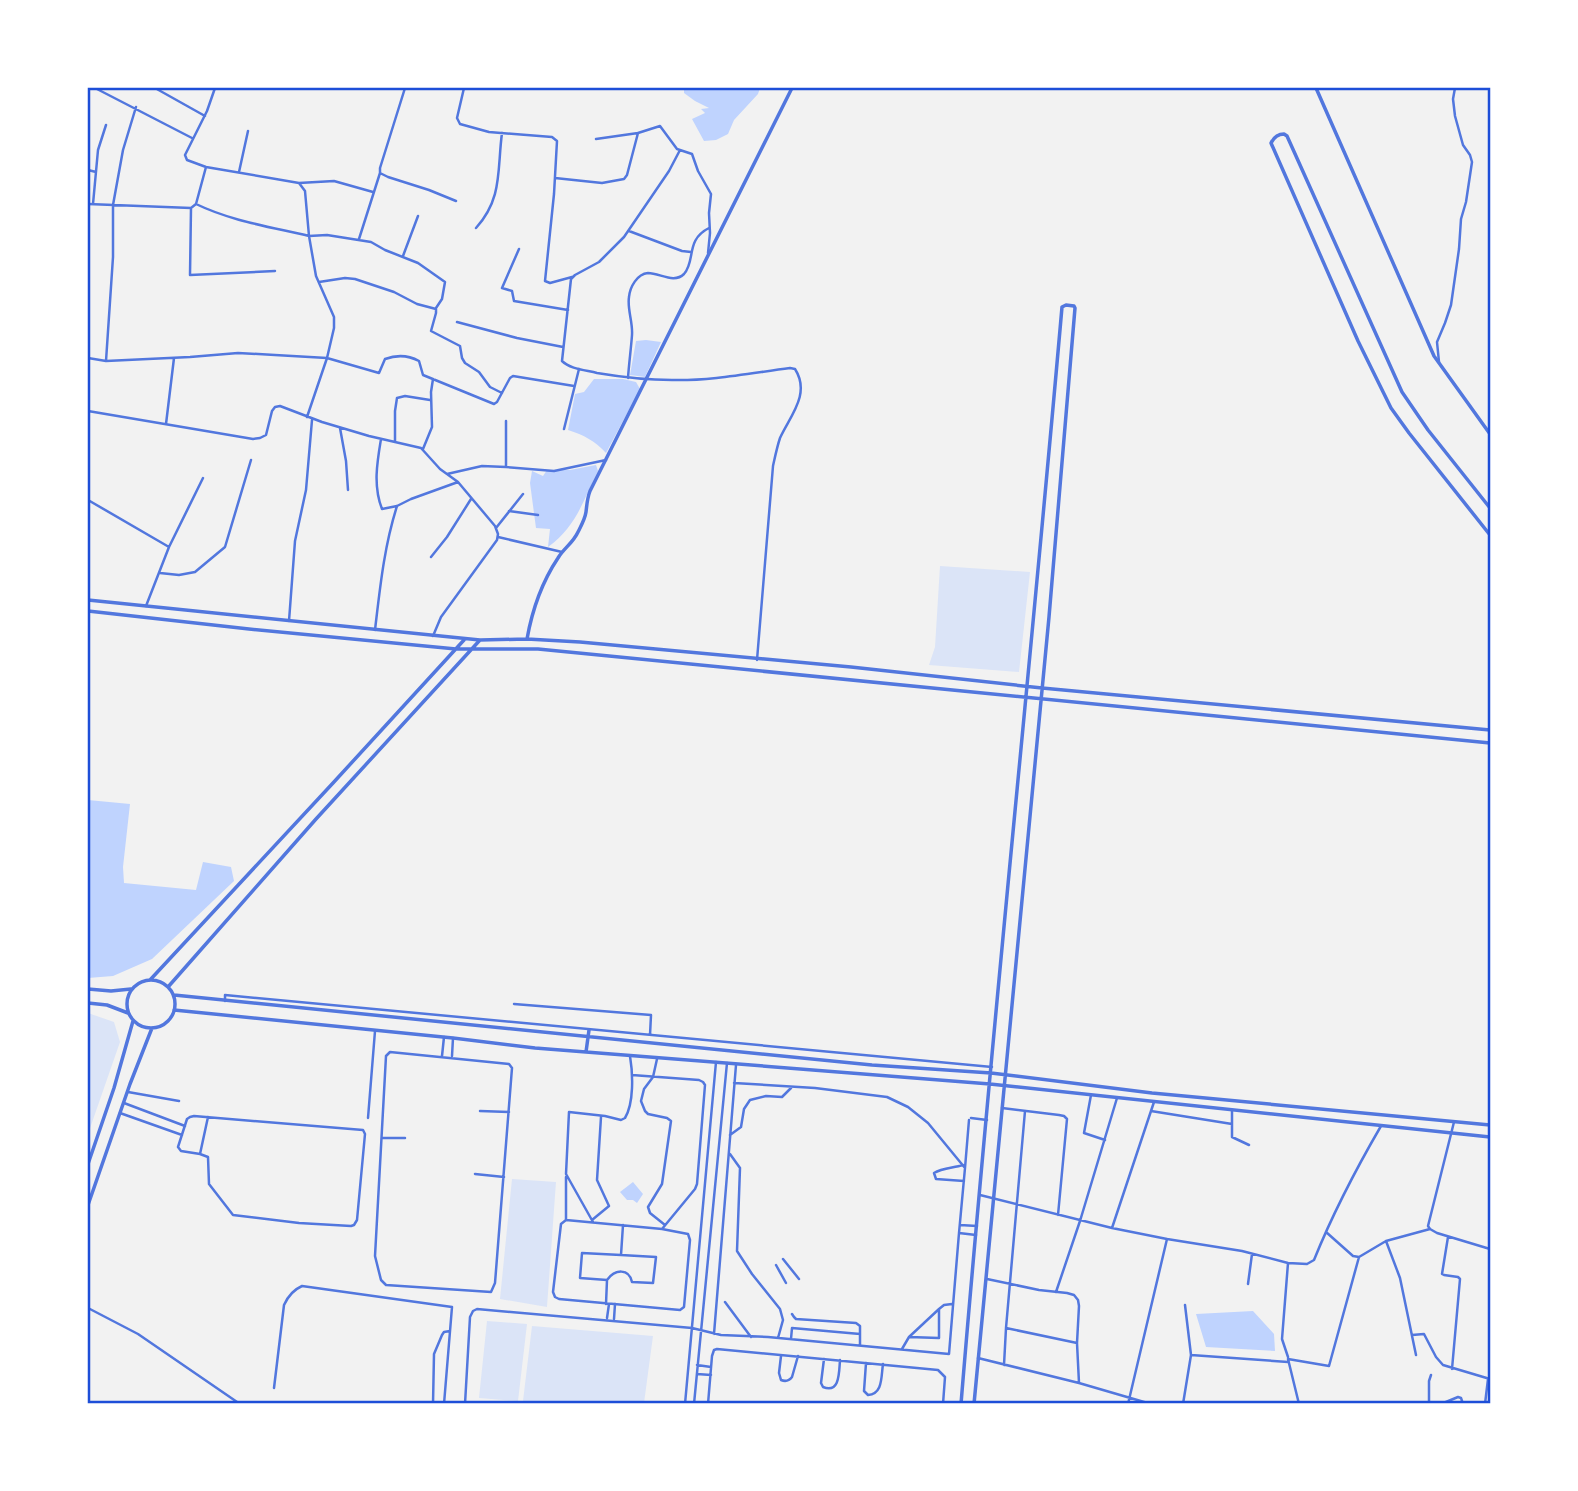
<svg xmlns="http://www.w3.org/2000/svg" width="1578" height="1491" viewBox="0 0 1578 1491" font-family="Inter,sans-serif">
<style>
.green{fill:#dbe4f7}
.water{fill:#bfd3fe}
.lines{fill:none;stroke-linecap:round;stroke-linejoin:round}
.pedestrian{stroke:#5277de;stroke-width:2.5}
.minor{stroke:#5277de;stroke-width:2.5}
.tertiary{stroke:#5277de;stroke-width:3.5}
.neatline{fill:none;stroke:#1d4ed8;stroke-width:2.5}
</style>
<rect width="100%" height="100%" fill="#f2f2f2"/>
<path class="green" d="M940 566 1030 572 1019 672 929 665 935 647Z
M88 1013 114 1022 120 1042 88 1134Z
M512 1179 556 1182 547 1307 500 1299Z
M487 1321 527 1324 518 1401 479 1398Z
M532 1326 653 1336 644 1403 548 1404 523 1401Z"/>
<path class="water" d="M684 88H760L758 94 734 120 728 134 716 140 704 141 692 119 705 113 701 109 709 108 695 101 684 93Z
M646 340 661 342 645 377 630 375 636 341Z
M594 379H623L636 382 640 389 606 453C595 441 584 435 568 430L575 394 584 392Z
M596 465 598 471C583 501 576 527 548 547L550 529 536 528 530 483 532 471 543 476 547 470H570Z
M88 800 130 804 123 867 124 883 196 890 203 862 231 867 234 881 152 959 113 976 88 978Z
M633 1182 643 1194 637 1203 633 1200H627L620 1192Z
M1253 1311 1274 1334 1275 1351 1206 1347 1196 1314Z"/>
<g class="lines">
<path class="pedestrian" d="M783 1259 799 1279
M776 1265 786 1283"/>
<path class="minor" d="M95 88 192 138
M155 88 205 116
M215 88 207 111 185 155 187 160 206 167 299 183 334 181 373 192
M405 88 380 168V173L388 177 429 190 456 201
M464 88 457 118 460 124 489 132 552 137 557 141 554 194 545 281 550 283 572 277
M596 139 638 133
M680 150 669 171 624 237 599 262 575 275 571 279 562 361C570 369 585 370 597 373 621 377 646 380 672 380 711 381 751 373 790 368L795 369C811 394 790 416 780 438 777 447 775 457 773 466L757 660
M88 170 96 172
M239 172 248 131
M555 178 602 183 624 179 627 175 638 133 660 126 677 149 692 154 698 171 711 194 709 213 710 233 708 253
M299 183 305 191 309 236 327 235 371 242 385 250 418 263 445 282 442 299 436 308
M88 204 191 208 196 204C231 221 271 227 309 236L316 276 334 317V328L327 358 307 417
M93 204 98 150 106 125
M196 204 206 167
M191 208 190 275 275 271
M476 228C503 198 497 170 502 133
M629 231 682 251 691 252
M359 239 380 173
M519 249 502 288 512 291 514 301 568 310
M403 256 418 216
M319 282 345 278 355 279 394 292 417 304 436 309V313L431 331 460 346 462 358 465 363 479 372 490 387 502 393
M457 322 517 338 563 347
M88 358 106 361 190 357 238 353 275 355 327 358 379 373 385 359C396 355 408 355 419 361L423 375 494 404 497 402 510 378 513 376 574 386
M106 361 113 257V205L123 150 136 107
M1439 362 1437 342 1445 323 1451 305 1459 249 1461 219 1466 202 1472 162 1470 155 1463 145 1455 116 1453 99 1455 88
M628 378C629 363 631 349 632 335 633 322 627 309 629 297 630 287 637 274 648 273 660 273 674 284 684 274 696 261 685 240 709 228
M88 411 253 439 260 438 266 435 272 411 275 407 280 406 322 422 369 436 421 448 440 469 458 482 495 526 498 534 497 540 441 617 433 636
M506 421V467
M166 424 174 358
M340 428 346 461 348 490
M564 429 579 369
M381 439C377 463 373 486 382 509L397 506 411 499 458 482
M395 442V411L397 398 405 396 430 400
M423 449 432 427 431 392 433 379
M447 474 482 466 506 467 554 471 606 460
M88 500 169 547
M509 511 538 515
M496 528 523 494
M498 537 562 552
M431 557 447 537 471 499
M160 573 179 575 195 572 225 547 251 460
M146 606 169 547 203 478
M289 621 295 541 306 490 312 420
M375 630C380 588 384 547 397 506
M225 1001V995L992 1067
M514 1004 651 1015 650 1035
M390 1052 509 1064 512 1068 495 1283 491 1292 386 1285 381 1280 375 1256 386 1056Z
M442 1056 444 1037
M452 1056 453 1038
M657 1059 653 1077 644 1089 641 1101 645 1111 648 1114 667 1118 671 1121 662 1184 648 1207 650 1213 665 1225
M632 1075 699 1080 703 1082 705 1085 697 1184 695 1189 662 1229
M734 1083 815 1088 887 1097 908 1107 928 1123 965 1168 959 1233 976 1235
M128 1092 179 1101
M1091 1095 1084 1133 1105 1140
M124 1103 185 1126
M1002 1108 1059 1115 1064 1116 1067 1119 1058 1215
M1232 1110V1137L1249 1145
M480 1111 509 1112
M1151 1111 1232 1124
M120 1113 182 1135
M194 1116 363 1130 365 1134 357 1220 354 1225 351 1226 299 1223 233 1215 209 1184 208 1157 200 1154 181 1151 178 1147 187 1119 190 1117Z
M368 1118 375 1031
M971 1118 987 1120
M1454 1122 1428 1226 1430 1229 1437 1233 1490 1249
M730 1135 741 1127 744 1109 750 1100 766 1096 782 1097 791 1088
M382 1138H405
M200 1154 208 1117
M730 1154 740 1168 737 1251 752 1274 780 1309 783 1320 778 1338
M963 1165C953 1168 942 1168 934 1173L936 1179 964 1181
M965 1168 969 1120
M475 1174 504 1177
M566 1177V1220
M980 1195 1112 1228 1167 1239 1242 1251 1288 1263 1307 1264 1314 1260C1333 1213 1356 1169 1381 1126
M566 1220 662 1229 688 1234 690 1240 684 1307 680 1310 559 1299 555 1297 553 1292 561 1224Z
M592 1220 609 1206 597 1180 601 1117
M593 1222 566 1174 569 1112 605 1116 621 1120 625 1118C634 1103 633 1074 630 1056
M960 1225 977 1226
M1112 1228 1154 1102
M1326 1232 1353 1256 1359 1257 1386 1241 1430 1229
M1448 1237 1442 1274 1444 1275 1458 1277 1460 1279 1452 1369
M1386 1241 1400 1278 1416 1355
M621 1255 656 1257 653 1283 632 1282C629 1268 615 1269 607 1280L580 1278 582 1253 621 1255 623 1225
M987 1279 1039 1290 1067 1293 1074 1295 1078 1300 1079 1306 1077 1343 1079 1383
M1248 1284 1252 1254
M1056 1292 1080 1221 1117 1098
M725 1302 751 1337
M606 1304 607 1280
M1185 1305 1191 1355 1288 1362
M88 1308 138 1334 240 1404
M792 1314 794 1317 796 1319 856 1323 860 1326V1345
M607 1318 609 1304
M614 1319 615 1304
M1006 1328 1077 1343
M714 1334 736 1065
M1412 1335 1424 1334 1436 1357 1443 1365 1490 1379
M909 1337 939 1338V1309
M791 1339 792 1328 860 1334
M902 1349 909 1337 939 1309 944 1305 952 1304
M781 1356 779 1373 781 1380C786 1382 789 1381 792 1377L798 1356
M1288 1357 1282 1339 1288 1263
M978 1358 1079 1383 1151 1404
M824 1359 821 1383 823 1387C840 1394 839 1372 840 1360
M866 1363 864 1391 868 1395C883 1394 881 1377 883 1364
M697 1365 711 1367
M1004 1365 1006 1328 1025 1111
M697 1374 711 1375
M274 1388 284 1305C288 1296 293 1290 302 1286L452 1307 444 1404
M433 1404 434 1354 442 1335 444 1332 450 1331
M465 1404 470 1317 473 1311 477 1309 692 1328 721 1335 768 1337 949 1354 959 1233
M685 1404 716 1062
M694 1404 727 1063
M708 1404 712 1356 714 1350 717 1349 938 1370 945 1377 943 1404
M1128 1404 1167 1239
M1183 1404 1191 1355
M1299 1404 1288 1359 1329 1366 1359 1257
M1429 1404V1381L1431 1375
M1441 1404 1458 1397 1461 1398 1463 1404
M1485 1404 1488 1379"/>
<path class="tertiary" d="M1316 88 1434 356 1490 434
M1490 508 1428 430 1402 392 1287 136 1284 134C1278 134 1274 137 1271 143L1358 341 1391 408 1409 433 1490 535
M88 600 480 640 527 639 580 642 851 667 1042 688 1490 730
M88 611 249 629 456 649H538L1490 743
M527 639C532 611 542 582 558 558 564 548 573 543 578 532 581 526 585 519 586 512 587 504 587 499 590 491L792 88
M127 1004a24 24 0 1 1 48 0a24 24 0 1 1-48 0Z
M150 980 333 783 464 640
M168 987 316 819 480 640
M88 989 111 991 131 989
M174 995 872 1065 991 1073 1152 1093 1490 1125
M88 1003 107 1005 128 1013
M174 1010 453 1038 535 1048 990 1084 1490 1137
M586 1052 589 1030
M88 1164 114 1088 133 1021
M88 1205 130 1084 152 1028
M961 1404C991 1038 1030 673 1062 307L1066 305 1074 306 1075 308 1049 617 974 1404"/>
</g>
<rect width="1578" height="1491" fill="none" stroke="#ffffff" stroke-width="178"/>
<rect x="89" y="89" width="1400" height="1313" class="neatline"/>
</svg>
